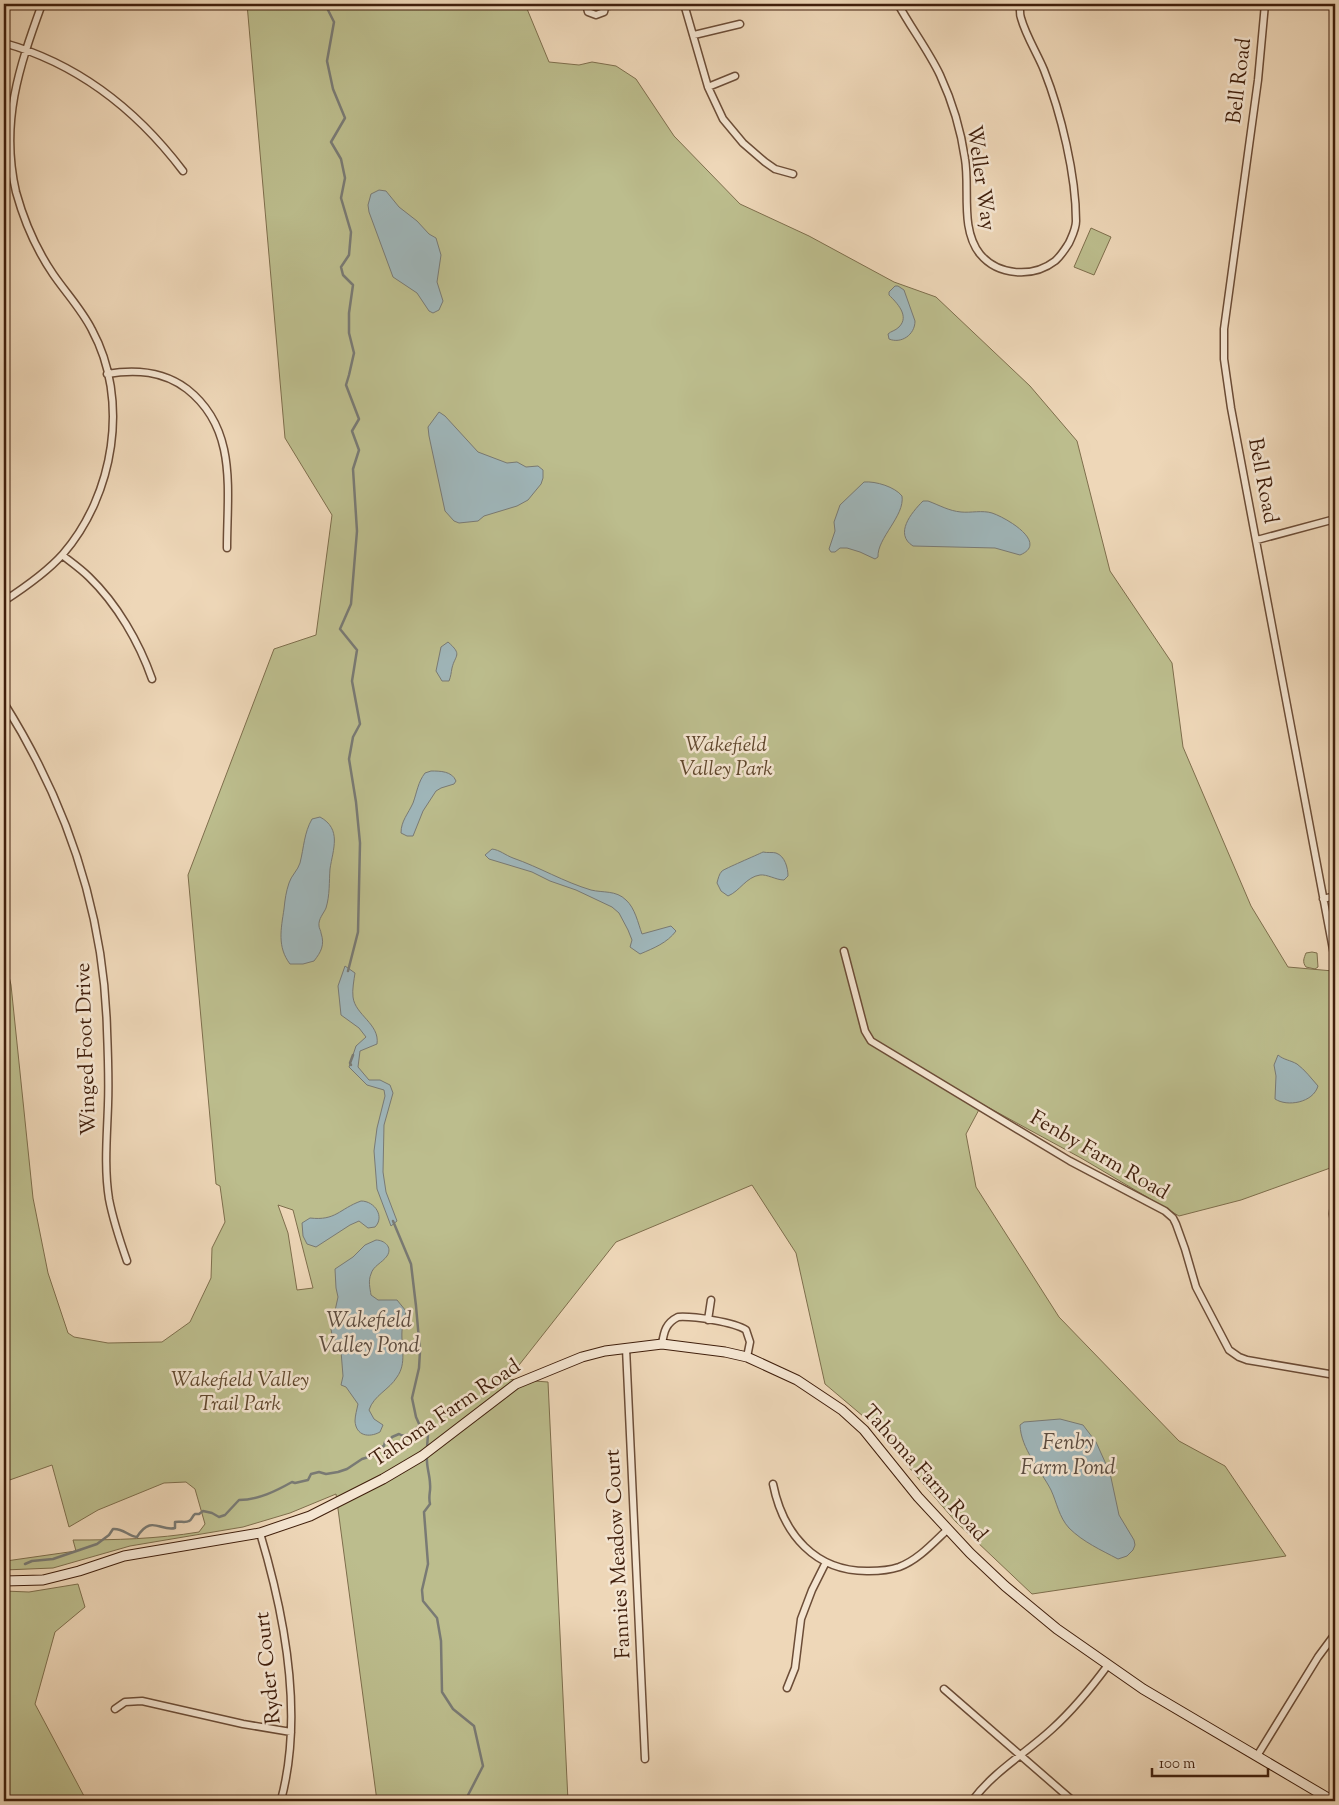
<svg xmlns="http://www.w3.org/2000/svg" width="1339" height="1805" viewBox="0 0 1339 1805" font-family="'Sorts Mill Goudy',serif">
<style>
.green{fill:#bcbd8d;stroke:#7e6e4c;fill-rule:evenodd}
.water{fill:#9fb6ba;stroke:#797a74}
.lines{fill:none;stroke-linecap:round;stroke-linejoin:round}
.stream{stroke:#797a74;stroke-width:2.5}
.street-casing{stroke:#6c4d37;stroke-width:9}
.secondary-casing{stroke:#401f0c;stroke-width:11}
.street{stroke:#f4e5d1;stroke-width:6}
.secondary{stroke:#f4e5d1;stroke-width:9}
.labels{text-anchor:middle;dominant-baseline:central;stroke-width:5;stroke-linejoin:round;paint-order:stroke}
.street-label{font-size:21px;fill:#401f0c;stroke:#f4e5d1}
.park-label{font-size:21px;font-style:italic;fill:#5f462c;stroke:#f4e5d1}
.water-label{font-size:22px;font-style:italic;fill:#5c4c40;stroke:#f4e5d1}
</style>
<rect width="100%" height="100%" fill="#eed7b8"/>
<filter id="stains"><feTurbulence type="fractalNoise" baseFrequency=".004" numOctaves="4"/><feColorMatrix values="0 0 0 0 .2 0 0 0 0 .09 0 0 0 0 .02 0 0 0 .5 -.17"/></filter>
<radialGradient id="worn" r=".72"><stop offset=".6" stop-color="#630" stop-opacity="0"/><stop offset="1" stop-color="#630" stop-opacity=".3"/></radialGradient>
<path class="green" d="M247 4H525L549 62 579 65 592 62 616 66 636 79 674 136 740 204 809 236 894 282 936 297 1030 386 1077 441 1110 571 1172 663 1183 747 1251 906 1288 967 1333 971 1335 983V1150L1333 1167 1241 1200 1179 1216 1081 1158 982 1104 966 1134 976 1187 1059 1317 1179 1441 1225 1466 1286 1556 1032 1594 956 1522 870 1422 825 1384 796 1253 752 1185 616 1242 508 1379 548 1382 568 1801H377L336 1494 290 1513 243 1527 130 1546 53 1568 4 1570V1551L6 1561 76 1551 73 1540C116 1540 157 1539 199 1532L205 1524 195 1489 186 1482 164 1483 98 1510 69 1527 52 1465 4 1482V955L11 985 33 1198 48 1273 68 1333 74 1337 108 1343 162 1342 190 1322 211 1278 212 1248 225 1222 220 1186 216 1184 188 875 274 649 316 635 332 515 285 438ZM278 1205 293 1210 313 1288 297 1290 288 1233Z
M1091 228 1111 237 1094 275 1074 267Z
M1312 952 1317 953 1318 967 1315 969 1306 967C1302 962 1304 958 1306 953Z
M78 1584 85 1607 55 1632 35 1704 84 1796V1801H4V1591L29 1592Z"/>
<path class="water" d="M379 190 386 191 399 207 417 221 429 234 436 238 441 255 437 282 443 301 439 310 433 313 429 311 417 293 393 277 369 212 368 205 371 194Z
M895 286H898L904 290 915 321C915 335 901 344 889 339L888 334C891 331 895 331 899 327 910 316 897 303 889 295V292Z
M439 412 445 416 478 452 507 463 517 462 526 467 538 466 543 470V478L541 484 528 500 517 506 484 516 478 521 459 523 454 521 445 511 429 436 428 427Z
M864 482C876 481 895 487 902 496 905 516 877 538 878 557L875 559 860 552 847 548H840L835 552H831L829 549 835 531 834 522 840 505Z
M923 501H928C939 505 949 511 961 512 971 513 982 510 992 513 1007 518 1049 543 1020 555L995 548 913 546C894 534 911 513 923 501Z
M448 642C463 655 455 655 452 668 451 673 451 676 449 681H442L436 671 441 647Z
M431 771C440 771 452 771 456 781L454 784 441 788 436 791 423 811 413 836H407L401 833C401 821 408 814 413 803 417 792 418 782 425 773Z
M320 817C342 829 333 849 330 869 329 882 330 895 326 908 324 913 318 919 319 926 319 928 321 931 321 933 325 945 321 952 314 961L303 964H290C277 947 281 929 284 909 285 899 286 892 289 883 291 876 298 870 300 863 304 847 304 833 312 819Z
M492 849C500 850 505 855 513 858 539 867 564 882 591 890 603 893 616 890 626 900 635 908 638 923 642 934L671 926 676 931C667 943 654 948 640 954L630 947 632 940 628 930 619 913 612 907 576 890 550 881 532 872 489 859 485 855Z
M763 852C767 853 773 852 776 853 785 856 788 868 788 876L784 880C776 880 767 874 760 875 746 877 740 891 728 896L721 891 717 883C718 879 719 874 722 871 724 869 757 855 763 852Z
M345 966 355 973C354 980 352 990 353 997 355 1015 380 1024 377 1044L360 1051 358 1067 369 1080H380L390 1085 393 1093 384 1125 383 1172 386 1192 397 1221 391 1226 377 1189 374 1151 377 1128 385 1096 384 1090 367 1085 349 1067 356 1046 366 1037 359 1028 341 1015 338 986Z
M1278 1055C1284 1060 1290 1060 1297 1064 1305 1070 1311 1078 1318 1086 1313 1103 1287 1107 1275 1099L1276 1076 1274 1065Z
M361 1201C375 1201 385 1217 375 1227L368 1228 359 1221 350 1225 316 1247 307 1244 303 1236 302 1223 310 1218C336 1221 339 1209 361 1201Z
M376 1240C384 1240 393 1247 387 1256 382 1263 373 1266 371 1274 368 1281 370 1288 371 1295L378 1300H397L406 1311C405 1318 402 1324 402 1331 401 1347 407 1363 397 1377 389 1390 374 1395 369 1410L374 1419 383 1425 380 1432C369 1438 356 1436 355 1421 355 1416 357 1409 358 1404L346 1387 341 1385 343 1376 341 1351 332 1335 331 1329 338 1297 336 1288 335 1269 353 1257 365 1245Z
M1060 1419 1083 1425 1096 1442 1110 1473 1119 1515 1134 1540 1135 1545 1133 1550 1127 1556 1118 1559C1101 1550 1083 1542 1069 1528 1059 1517 1057 1503 1051 1490 1040 1469 1021 1449 1020 1425L1024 1422Z"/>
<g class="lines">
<path class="stream" d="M325 4 334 22 327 61 333 89 345 118 331 142 341 159 345 178 341 198 351 232 349 255 341 267 343 275 353 285 349 313V333L354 353 349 375 346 385 359 419 352 431 359 450 353 469 357 531 351 604 340 629 357 650 352 681 360 724 353 737 349 759 356 802 360 843 358 932 348 971
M351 1065 350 1063 353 1055
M393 1221 411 1264 416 1306 420 1351 419 1368 412 1398 416 1417 420 1426 428 1434 427 1448
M427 1456C426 1466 430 1475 430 1484 431 1492 428 1495 430 1504L424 1512 428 1564 422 1590 423 1601 437 1618 441 1641 442 1692 453 1709 474 1726 483 1766 465 1801
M25 1564 32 1561 53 1559 97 1544 109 1535 113 1529C123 1528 128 1536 137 1537 151 1514 161 1532 175 1528V1522C180 1521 186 1523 189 1521 192 1520 192 1516 195 1514H199L203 1511 212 1513 219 1517 225 1515 239 1500C258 1500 276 1491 292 1482L295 1483 308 1480 311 1474 319 1472 326 1474 338 1472 347 1469 362 1459 375 1455V1450L384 1446 385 1442 390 1440 392 1437 399 1434C406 1439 414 1431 420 1425"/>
<defs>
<path id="street" d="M586 4 588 12 596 15 604 12 606 4
M684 4 708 87 723 119 743 143 765 162 775 169 793 174
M898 4C911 28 928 50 940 75 952 101 961 131 965 159 970 189 960 229 980 254 998 276 1033 278 1055 261 1061 256 1065 249 1069 243 1072 236 1076 229 1076 221 1076 175 1061 113 1044 70 1037 53 1026 36 1021 18 1019 13 1021 9 1019 4
M1265 4 1258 80 1224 329V359L1231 408 1335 960
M607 6 623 4
M694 35 740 24
M4 43C79 64 136 109 183 171
M708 87 735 76
M107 374C136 369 163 371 187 389 238 429 227 490 227 548
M1257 540 1335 519
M62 555C71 562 81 569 89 577 117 604 139 642 152 679
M4 601C24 588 47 572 63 554 114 495 130 400 92 330 82 310 66 293 53 274 36 249 24 221 16 192 0 123 19 67 42 4
M4 703C66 802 104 912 107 1030 108 1055 109 1080 108 1105 107 1136 104 1168 109 1199 113 1220 120 1241 127 1261
M1323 899 1335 896
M844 951 865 1031 871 1041 1070 1161 1165 1211 1173 1218 1176 1224 1185 1249 1196 1287 1229 1350 1239 1357 1247 1360 1335 1375
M1335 1193 1333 1214 1335 1230
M708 1320 711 1300
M662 1344C664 1331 666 1323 678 1317 693 1316 734 1322 746 1330L750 1342 747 1357
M626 1348 645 1759
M773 1484C783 1534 815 1572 869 1571 879 1571 890 1570 899 1567 918 1560 933 1543 948 1529
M260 1533C285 1616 304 1715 281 1800
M787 1688 795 1668 801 1619 812 1590 826 1562
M944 1689 1073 1801
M115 1709 125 1702 142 1701 243 1724 291 1732
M1257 1756 1318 1657 1335 1634
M972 1801C994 1771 1025 1754 1052 1729 1073 1710 1091 1688 1108 1665"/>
<path id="secondary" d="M4 1581 43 1580 79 1571 124 1556 260 1533 310 1516 383 1479 422 1456 516 1384 582 1357 605 1351 662 1344 725 1352 747 1357 797 1380 842 1410 864 1430 918 1497 970 1553 1005 1586 1057 1629 1143 1689 1333 1801"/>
</defs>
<use href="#street" class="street-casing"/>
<use href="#secondary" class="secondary-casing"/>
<use href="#street" class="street"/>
<use href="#secondary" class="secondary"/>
</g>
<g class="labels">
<g class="street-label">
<text transform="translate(1240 81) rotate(-83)">Bell Road</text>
<text transform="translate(980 178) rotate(82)">Weller Way</text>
<text transform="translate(1262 481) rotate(79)">Bell Road</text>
<text transform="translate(87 1049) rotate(-92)">Winged Foot Drive</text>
<text transform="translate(1099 1156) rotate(30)">Fenby Farm Road</text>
<text transform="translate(446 1414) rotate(-34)">Tahoma Farm Road</text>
<text transform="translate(924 1474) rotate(48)">Tahoma Farm Road</text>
<text transform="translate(619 1554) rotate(-93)">Fannies Meadow Court</text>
<text transform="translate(269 1668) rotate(-96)">Ryder Court</text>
</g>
<g class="park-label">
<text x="726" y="746">Wakefield<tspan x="726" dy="24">Valley Park</tspan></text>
<text x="240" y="1381">Wakefield Valley<tspan x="240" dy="24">Trail Park</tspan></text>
</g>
<g class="water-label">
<text x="369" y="1322">Wakefield<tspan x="369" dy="25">Valley Pond</tspan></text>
<text x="1068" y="1444">Fenby<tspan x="1068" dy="25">Farm Pond</tspan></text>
</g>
</g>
<rect width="1339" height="1805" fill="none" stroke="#eed7b8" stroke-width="20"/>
<rect x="5" y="5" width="1329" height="1795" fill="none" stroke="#401f0c" stroke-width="2.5"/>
<rect x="10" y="10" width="1319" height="1785" fill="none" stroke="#401f0c"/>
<path d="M1152 1768v8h116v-8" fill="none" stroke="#401f0c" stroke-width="2.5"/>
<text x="1159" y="1768" font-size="15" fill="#401f0c" stroke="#f4e5d1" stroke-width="4" paint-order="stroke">100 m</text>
<rect width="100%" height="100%" filter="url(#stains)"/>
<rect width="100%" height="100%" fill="url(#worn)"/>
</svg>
